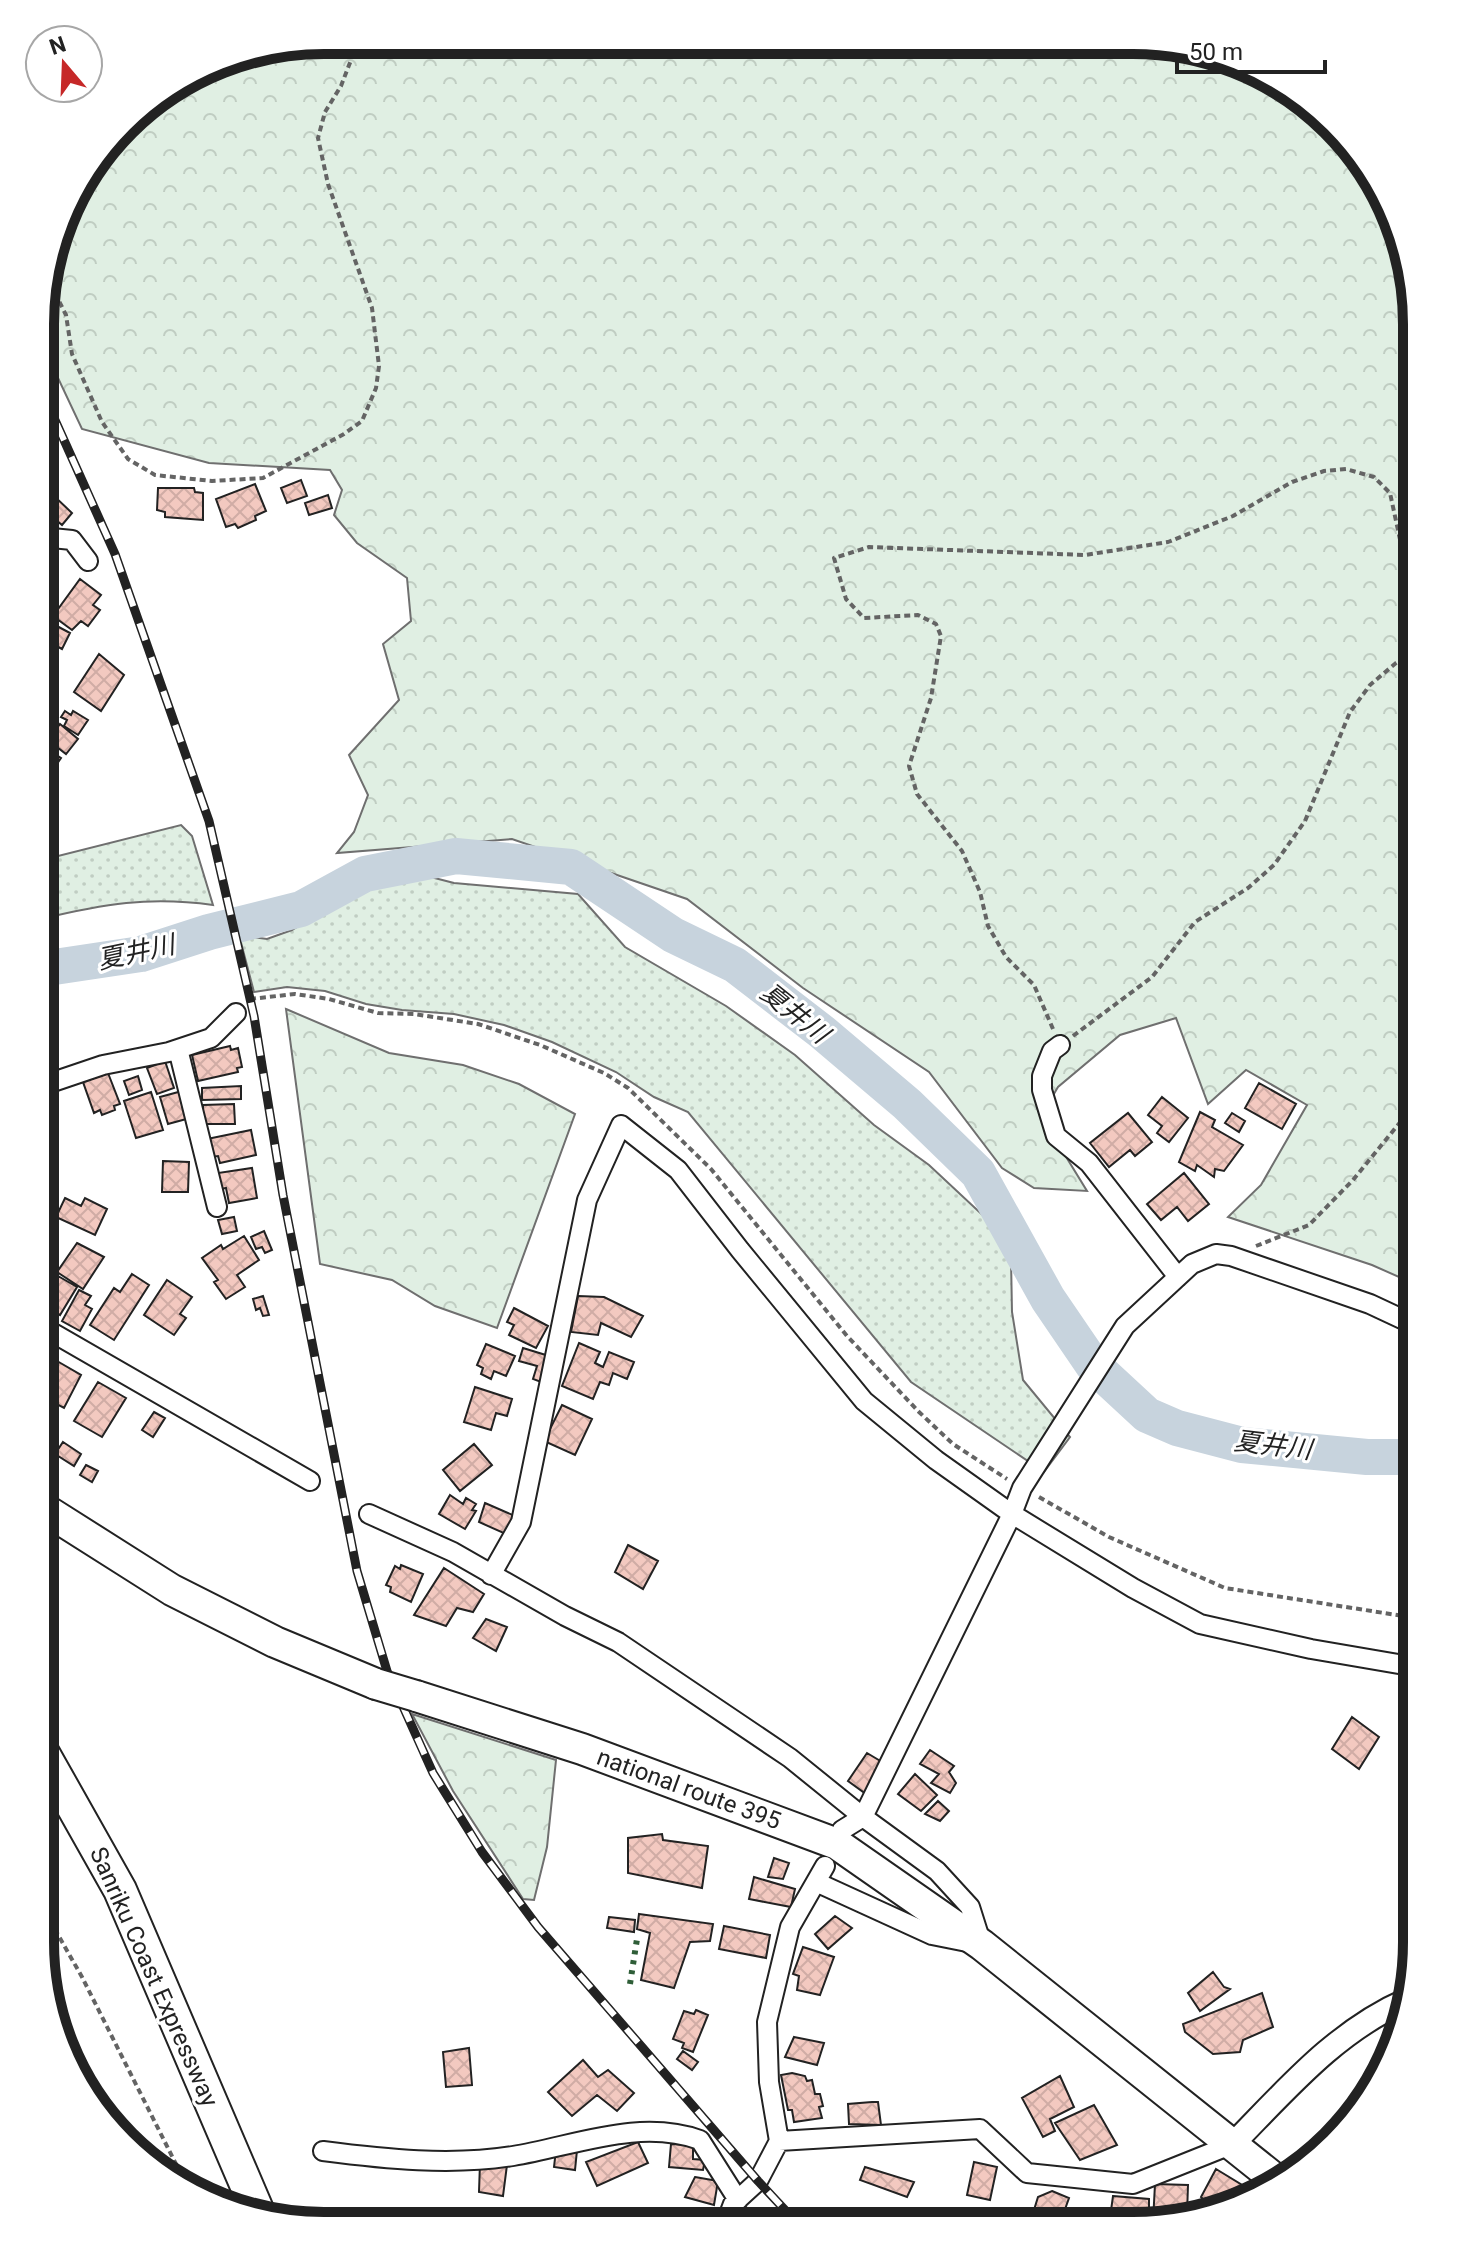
<svg xmlns="http://www.w3.org/2000/svg" width="1457" height="2266" viewBox="0 0 1457 2266" font-family="Roboto,'Noto Sans JP',sans-serif">
<style>
.grass{fill:url(#grass-dots);stroke:#6f6f6f;stroke-width:2}
.forest{fill:url(#forest-crowns);stroke:#6f6f6f;stroke-width:2}
.lines{fill:none;stroke-linecap:round;stroke-linejoin:round}
.river{stroke:#c7d3dd;stroke-width:36}
.building{fill:url(#building-cross-hatch);stroke:#222;stroke-width:2}
.minor-casing{stroke:#222;stroke-width:22}
.tertiary-casing{stroke:#222;stroke-width:26}
.trunk-casing{stroke:#222;stroke-width:34}
.motorway-casing{stroke:#222;stroke-width:36}
.path{stroke:#646464;stroke-width:4;stroke-dasharray:6 4;stroke-linecap:butt}
.minor{stroke:#fff;stroke-width:18}
.tertiary{stroke:#fff;stroke-width:22}
.trunk{stroke:#fff;stroke-width:30}
.motorway{stroke:#fff;stroke-width:32}
.rail-casing{stroke:#222;stroke-width:9}
.rail{stroke:#fff;stroke-width:6;stroke-dasharray:18;stroke-linecap:butt}
.trunk-bridge-casing{stroke:#222;stroke-width:34;stroke-linecap:butt}
.trunk-bridge{stroke:#fff;stroke-width:30}
.hedge{stroke:#2f5e38;stroke-width:6;stroke-dasharray:4 6;stroke-linecap:butt}
.labels{text-anchor:middle;dominant-baseline:central;stroke-width:6;stroke-linejoin:round;paint-order:stroke}
.street-label{font-size:24px;fill:#222;stroke:#fff}
.water-label{font-size:26px;font-style:italic;fill:#222;stroke:#fff}
.rim{fill:none;stroke:#222;stroke-width:10}
</style>
<defs>
<pattern id="grass-dots" width="8" height="8" patternUnits="userSpaceOnUse" patternTransform="scale(2)"><rect width="8" height="8" fill="#e0efe3"/><path d="M2 2h.1M6 6h.1" fill="none" stroke="#c0cdc2" stroke-width="1.8" stroke-linecap="round"/></pattern>
<pattern id="forest-crowns" width="20" height="18" patternUnits="userSpaceOnUse" patternTransform="scale(2)"><rect width="20" height="18" fill="#e0efe3"/><path d="M2 6a3 3 0 1 1 6 0M12 15a3 3 0 1 1 6 0" fill="none" stroke="#c0cdc2"/></pattern>
<pattern id="building-cross-hatch" width="8" height="8" patternUnits="userSpaceOnUse" patternTransform="scale(2)"><rect width="8" height="8" fill="#f3c9c0"/><path d="M0 0l8 8M0 8l8-8" fill="none" stroke="#d0aca5"/></pattern>
</defs>
<rect width="100%" height="100%" fill="#fff"/>
<path class="grass" d="M181 825 192 836 213 905C149 896 103 904 41 919L42 860Z
M415 873 454 883 578 894 625 947 726 1006 795 1055 874 1125 929 1165 1004 1235 1011 1259 1012 1312 1023 1380 1070 1437 1044 1472 911 1382 688 1112 654 1097 616 1072 552 1042 504 1025 454 1014 402 1010 366 1004 325 991 287 987 254 992 239 935 267 939 292 930 358 887Z"/>
<path class="forest" d="M324 40 1171 42 1306 98 1395 215 1417 324V1285L1372 1265 1228 1217 1261 1185 1307 1105 1246 1070 1208 1104 1176 1018 1120 1035 1058 1087 1041 1116 1087 1191 1034 1188 1002 1168 929 1072 803 988 687 899 512 839 337 853 354 832 368 795 349 755 399 700 383 644 411 621 407 578 357 543 334 515 342 490 330 470 209 463 82 429 42 344V287L69 198 136 111 216 61Z
M286 1009 389 1053 463 1065 519 1084 575 1114 497 1328 435 1306 392 1280 320 1264Z
M412 1714 556 1760 547 1847 534 1900 523 1899 453 1791Z"/>
<g class="lines">
<path class="river" d="M41 969 141 954 209 932 301 909 365 874 456 856 571 867 673 935 735 965 822 1032 907 1104 978 1173 1048 1299 1093 1365 1147 1415 1177 1428 1242 1445 1367 1457H1417"/>
</g>
<path class="building" d="M301 480 307 496 287 503 281 488Z
M255 484 266 511 255 516 256 520 238 528 235 524 226 527 216 499Z
M158 488H194L195 492 203 493V520L165 517V512L157 510Z
M53 495 72 513 62 525 42 508Z
M328 495 332 508 309 515 305 503Z
M80 579 101 595 93 605 100 610 88 626 81 621 72 630 53 616Z
M55 625 70 633 62 649 42 638 44 628 52 631Z
M99 654 124 675 101 711 74 692Z
M65 711 71 715 73 711 88 720 78 735 64 726 67 720 61 717Z
M60 724 78 739 66 754 48 740Z
M49 750 61 758 48 777 42 772V761Z
M230 1046 231 1050 238 1048 242 1067 237 1068 238 1072 198 1081 192 1055Z
M165 1061 174 1088 157 1094 147 1068Z
M108 1073 120 1104 114 1106 115 1110 102 1115 100 1110 94 1113 83 1082Z
M138 1076 142 1090 129 1095 124 1081Z
M1259 1083 1296 1104 1282 1129 1245 1108Z
M241 1086V1099L202 1100V1088Z
M182 1091 190 1118 168 1124 160 1097Z
M151 1092 163 1130 136 1138 124 1101Z
M1162 1097 1188 1118 1169 1142 1157 1133 1162 1126 1148 1115Z
M234 1104 235 1124H203V1105Z
M41 1109 55 1120 41 1137Z
M1200 1112 1215 1120 1212 1127 1243 1145 1224 1171 1215 1169 1214 1177 1197 1165 1195 1171 1179 1162Z
M1128 1113 1152 1142 1135 1156 1130 1150 1109 1167 1090 1143Z
M1232 1113 1245 1121 1239 1132 1225 1123Z
M251 1130 256 1155 220 1163 218 1156 211 1157 207 1139Z
M163 1161 189 1162 188 1192H162Z
M252 1168 257 1198 229 1203 226 1188 221 1189 218 1173Z
M1184 1173 1209 1204 1188 1221 1177 1207 1161 1220 1147 1204Z
M65 1198 81 1206 85 1198 107 1209 95 1235 56 1217Z
M234 1217 237 1231 222 1234 218 1220Z
M264 1231 272 1250 265 1253 262 1247 256 1249 251 1237Z
M244 1236 259 1260 237 1275 245 1287 226 1299 214 1282 218 1280 202 1258 221 1245 223 1249Z
M77 1243 104 1257 83 1289 57 1272Z
M132 1274 149 1285 114 1340 90 1325 114 1288 120 1292Z
M58 1276 77 1287 60 1315 42 1304Z
M167 1280 192 1297 180 1314 186 1318 174 1335 144 1315Z
M79 1290 91 1296 85 1305 92 1309 80 1331 62 1321Z
M263 1296 269 1315 263 1316 260 1308 256 1310 253 1299Z
M578 1296 604 1297 643 1316 631 1337 601 1323 598 1335 571 1332Z
M514 1308 548 1326 536 1348 509 1335 514 1325 507 1322Z
M579 1343 600 1352 595 1363 603 1367 609 1352 634 1362 627 1379 613 1373 609 1385 600 1382 593 1399 562 1386Z
M486 1344 515 1356 506 1376 494 1371 491 1379 481 1374 483 1368 477 1365Z
M523 1348 549 1356 541 1382 533 1379 537 1366 519 1361Z
M57 1361 81 1375 64 1408 41 1396V1387Z
M98 1382 126 1398 102 1437 74 1421Z
M475 1387 512 1399 507 1416 496 1413 491 1430 464 1422Z
M562 1405 592 1419 575 1455 544 1441Z
M154 1412 165 1418 153 1437 142 1430Z
M63 1442 81 1454 74 1466 55 1454Z
M474 1444 492 1465 460 1491 443 1470Z
M86 1465 98 1471 92 1482 80 1475Z
M450 1495 463 1504 466 1498 476 1504 472 1510 476 1511 465 1529 439 1514Z
M485 1503 515 1516 508 1535 479 1522Z
M628 1545 658 1561 643 1589 615 1572Z
M401 1565 423 1574 411 1602 390 1592 391 1587 386 1585 395 1566 400 1569Z
M444 1568 484 1594 473 1612 457 1608 446 1626 414 1615Z
M486 1619 507 1627 496 1651 473 1638Z
M1352 1717 1379 1737 1359 1769 1332 1749Z
M930 1750 954 1766 949 1772 956 1783 950 1793 931 1783 939 1774 920 1764Z
M867 1753 887 1765 866 1794 848 1781Z
M915 1774 937 1795 921 1811 898 1794Z
M938 1801 949 1811 940 1821 925 1814Z
M662 1834 663 1840 708 1846 702 1888 628 1873V1838Z
M774 1858 789 1863 783 1879 768 1877Z
M754 1877 795 1889 791 1907 749 1899Z
M639 1914 713 1924 710 1941 690 1942 674 1988 641 1980 650 1933 637 1929Z
M835 1916 852 1928 828 1949 815 1934Z
M609 1917 635 1920 634 1932 607 1928Z
M724 1926 770 1935 766 1958 719 1949Z
M803 1947 834 1957 820 1995 797 1990 799 1976 793 1974Z
M1213 1972 1224 1987 1230 1989 1200 2011 1188 1993Z
M1262 1993 1273 2027 1243 2040 1240 2052 1213 2054 1185 2032 1183 2024Z
M696 2010 708 2015 693 2052 682 2048 684 2043 673 2039 684 2011 694 2014Z
M794 2037 824 2043 817 2065 785 2057Z
M469 2048 472 2085 446 2087 443 2052Z
M683 2051 698 2062 692 2070 677 2059Z
M583 2060 598 2077 608 2070 634 2093 617 2111 597 2095 572 2116 548 2092Z
M792 2073 805 2076 807 2081 812 2080 815 2094H820L823 2106 819 2107 822 2118 794 2122 792 2110H788L781 2075Z
M1060 2076 1074 2107 1050 2119 1055 2131 1043 2137 1022 2098Z
M872 2102H878L881 2125 849 2124 848 2104Z
M1094 2105 1117 2145 1080 2160 1055 2123Z
M638 2142 648 2163 597 2186 586 2162Z
M671 2144 693 2145V2159L705 2160 703 2170 669 2167Z
M556 2150H577L575 2170 554 2167Z
M974 2162 997 2167 990 2200 967 2195Z
M480 2163 507 2165 503 2196 479 2192Z
M865 2167 914 2182 907 2197 860 2180Z
M1216 2169 1247 2188 1240 2205 1204 2212 1206 2202 1201 2197Z
M695 2177 718 2181 714 2205 685 2197Z
M1155 2184 1188 2185 1187 2215 1153 2222Z
M1052 2191 1069 2198 1059 2226H1029L1038 2197Z
M1113 2196 1149 2199V2223L1109 2225Z"/>
<g class="lines">
<defs>
<path id="minor" d="M42 537 72 540 88 561
M1060 1045 1052 1051 1042 1076V1090L1056 1136 1089 1163 1178 1277
M178 1049 217 1207
M41 1086 103 1065 169 1052 211 1038 236 1013
M41 1326 310 1481
M369 1514 453 1552 565 1616 618 1642 790 1758 863 1817 937 1871 970 1907 982 1945 932 1935 816 1882
M491 1575 521 1522 587 1200 621 1125 678 1170 740 1250 864 1401 936 1460 1012 1514 1133 1588 1200 1624 1311 1649 1416 1667
M842 1830 863 1817 1012 1514 1022 1488 1125 1326 1192 1264 1216 1254 1231 1256 1370 1304 1417 1326
M779 2141 980 2129 1027 2173 1133 2184 1233 2144
M323 2151C385 2159 451 2166 513 2156 574 2146 639 2118 700 2140L738 2200
M725 2225 733 2204 758 2181 779 2141 769 2082 767 2022 790 1927 825 1866"/>
<path id="tertiary" d="M1233 2144C1287 2089 1336 2031 1407 2000"/>
<path id="trunk" d="M41 1507 172 1590 275 1642 376 1684
M416 1696 582 1749 837 1844 982 1945 1275 2179"/>
<path id="motorway" d="M40 1748 120 1890 258 2212"/>
</defs>
<use href="#minor" class="minor-casing"/>
<use href="#tertiary" class="tertiary-casing"/>
<use href="#trunk" class="trunk-casing"/>
<use href="#motorway" class="motorway-casing"/>
<path class="path" d="M46 275 66 315 72 354 102 422 128 459 155 475 212 481 263 478 344 434 362 421 376 388 379 366 372 308 328 184 318 138 325 112 341 86 351 60 355 40
M250 999 295 994 329 999 378 1013 414 1014 478 1024 540 1045 604 1073 628 1088 711 1169 847 1336 919 1412 953 1444 1007 1479
M1053 1029 1034 985 1006 957 988 926 980 892 962 851 917 794 909 766 931 698 941 636 936 624 918 615 864 618 846 599 834 558 869 547 1085 555 1168 542 1233 516 1292 482 1324 471 1346 469 1374 477 1390 493 1401 544 1417 561
M1073 1036 1152 977 1195 922 1248 888 1274 865 1305 821 1350 712 1370 685 1396 663 1417 649
M1256 1246 1309 1225 1353 1180 1402 1120 1417 1098
M1039 1497 1109 1537 1225 1588 1416 1618
M40 1903 82 1977 185 2182"/>
<use href="#minor" class="minor"/>
<use href="#tertiary" class="tertiary"/>
<use href="#trunk" class="trunk"/>
<use href="#motorway" class="motorway"/>
<defs>
<path id="rail" d="M42 391 115 554 209 821 254 1016 283 1195 357 1571 387 1671 433 1773 482 1852 538 1927 758 2181 799 2225"/>
</defs>
<use href="#rail" class="rail-casing"/>
<use href="#rail" class="rail"/>
<defs>
<path id="trunk-bridge" d="M376 1684 416 1696"/>
</defs>
<use href="#trunk-bridge" class="trunk-bridge-casing"/>
<use href="#trunk-bridge" class="trunk-bridge"/>
<path class="hedge" d="M630 1984 637 1939"/>
</g>
<g class="labels">
<g class="street-label">
<text transform="translate(689 1789) rotate(20)">national route 395</text>
<text transform="translate(154 1977) rotate(66)">Sanriku Coast Expressway</text>
</g>
<g class="water-label">
<text transform="translate(136 952) rotate(-12)">夏井川</text>
<text transform="translate(795 1013) rotate(39)">夏井川</text>
<text transform="translate(1273 1445) rotate(7)">夏井川</text>
</g>
</g>
<path d="M0 0H1457V2266H0ZM324 54H1133A270 270 0 0 1 1403 324V1942A270 270 0 0 1 1133 2212H324A270 270 0 0 1 54 1942V324A270 270 0 0 1 324 54Z" fill="#fff" fill-rule="evenodd"/>
<path class="rim" d="M324 54H1133A270 270 0 0 1 1403 324V1942A270 270 0 0 1 1133 2212H324A270 270 0 0 1 54 1942V324A270 270 0 0 1 324 54Z"/>
<g transform="translate(64 64) rotate(341)"><circle r="38" fill="#ffffff" stroke="#a7a7a7" stroke-width="2"/>
<path d="M0-6L14 30L0 20L-14 30Z" fill="#c62828"/>
<text y="-12" font-size="22" font-weight="bold" text-anchor="middle" fill="#222222">N</text>
</g>
<path d="M1177 60v12h148v-12" fill="none" stroke="#222222" stroke-width="4"/>
<text x="1189" y="60" font-size="24" fill="#222222" stroke="#ffffff" stroke-width="6" paint-order="stroke">50 m</text>
</svg>
